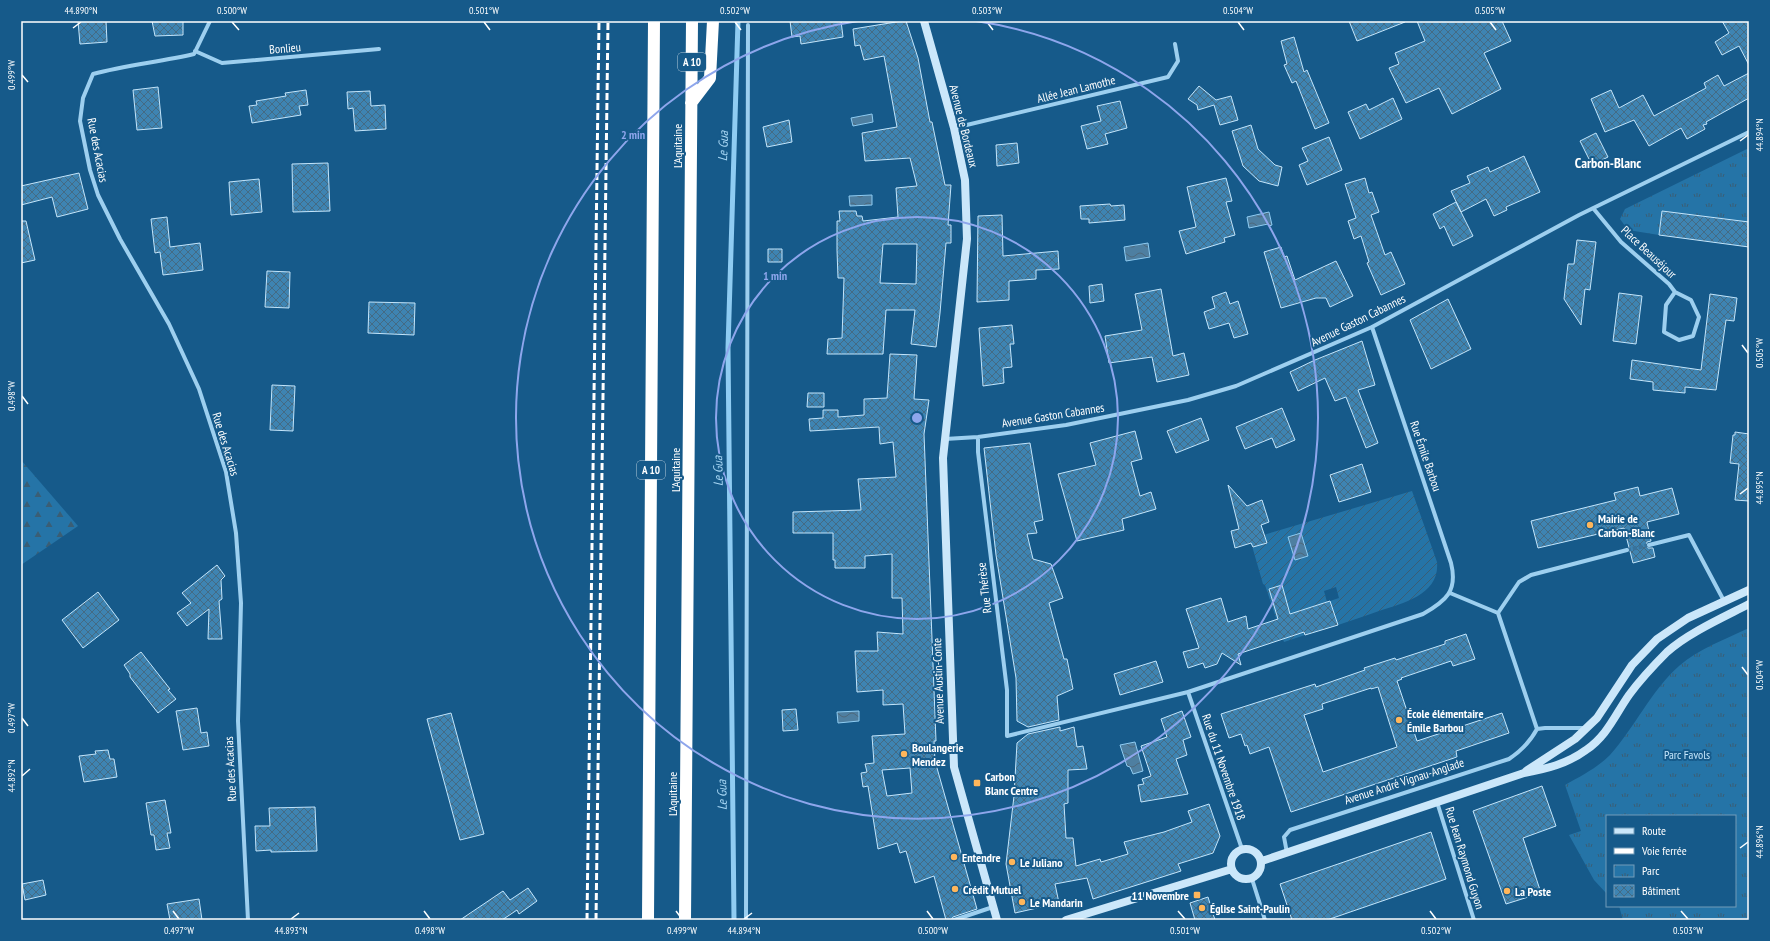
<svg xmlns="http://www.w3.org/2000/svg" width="1770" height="941" viewBox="0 0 1770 941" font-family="'PT Sans Narrow',sans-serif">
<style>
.forest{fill:url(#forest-firs)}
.park{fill:url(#park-tufts)}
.garden{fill:url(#garden-furrows)}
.water{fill:url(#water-waves);stroke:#8fccf2}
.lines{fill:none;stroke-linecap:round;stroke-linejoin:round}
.stream{stroke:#8fccf2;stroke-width:5}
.building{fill:url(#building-cross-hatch);stroke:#c3e5fb;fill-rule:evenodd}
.street-tunnel{stroke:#39739c;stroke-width:4;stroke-dasharray:4 2;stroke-linecap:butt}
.street{stroke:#9dcfef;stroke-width:4}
.secondary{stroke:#cbe7fa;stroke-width:8}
.highway{stroke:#fff;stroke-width:12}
.rail{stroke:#fff;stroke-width:3;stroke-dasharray:7 3;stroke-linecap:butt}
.ticks{fill:none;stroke:#fff;stroke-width:1.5}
.ring{fill:none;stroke:#8ea6ec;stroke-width:2}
.poi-dot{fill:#ffb65b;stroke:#165a8a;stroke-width:1.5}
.labels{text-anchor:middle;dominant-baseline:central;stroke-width:4;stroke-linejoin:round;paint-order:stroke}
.shield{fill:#165a8a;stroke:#b9cedc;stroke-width:1}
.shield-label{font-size:11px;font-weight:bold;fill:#fff}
.street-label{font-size:12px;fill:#fff;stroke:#165a8a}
.poi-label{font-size:12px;font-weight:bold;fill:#fff;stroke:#165a8a;text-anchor:start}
.park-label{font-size:12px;fill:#c3e5fb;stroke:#165a8a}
.water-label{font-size:13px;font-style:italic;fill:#a9d8f6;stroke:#165a8a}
.quarter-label{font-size:14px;font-weight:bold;fill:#fff;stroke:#165a8a}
.centre{fill:#8ea6ec;stroke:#165a8a;stroke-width:2}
.ring-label{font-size:12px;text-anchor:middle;font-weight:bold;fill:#8ea6ec;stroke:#165a8a;stroke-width:4;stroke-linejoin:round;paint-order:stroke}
.neatline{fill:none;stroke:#fff;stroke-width:1.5}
.ticks-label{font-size:10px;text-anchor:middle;fill:#fff}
</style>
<defs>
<pattern id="forest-firs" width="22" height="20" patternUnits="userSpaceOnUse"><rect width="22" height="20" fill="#2574a7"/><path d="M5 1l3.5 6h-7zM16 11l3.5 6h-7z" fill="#3a5e75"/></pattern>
<pattern id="park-tufts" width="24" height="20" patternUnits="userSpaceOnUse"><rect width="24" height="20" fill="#2574a7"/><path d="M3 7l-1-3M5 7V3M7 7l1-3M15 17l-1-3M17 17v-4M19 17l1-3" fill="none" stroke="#3a5e75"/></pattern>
<pattern id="garden-furrows" width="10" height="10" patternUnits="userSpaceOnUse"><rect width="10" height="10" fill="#2574a7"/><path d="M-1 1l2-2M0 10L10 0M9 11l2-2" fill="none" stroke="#3a5e75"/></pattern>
<pattern id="water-waves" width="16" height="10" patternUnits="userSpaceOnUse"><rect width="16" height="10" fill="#4e7fa1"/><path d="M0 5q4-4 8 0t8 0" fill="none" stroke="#4d687b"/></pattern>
<pattern id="building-cross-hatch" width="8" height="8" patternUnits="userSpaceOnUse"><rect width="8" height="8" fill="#3e84b2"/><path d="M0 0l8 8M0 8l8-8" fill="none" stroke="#446b84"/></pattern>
</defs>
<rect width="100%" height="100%" fill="#165a8a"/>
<path class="forest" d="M21 460 78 526 21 565Z"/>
<path class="park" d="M1749 148V222L1662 211 1659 235 1628 230 1620 219 1625 209Z
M1749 628V920H1623L1619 906H1735V816H1607V894L1594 880 1569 835 1581 831 1565 785C1581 776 1597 768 1610 755 1635 727 1651 691 1679 666 1698 649 1726 639 1749 628Z"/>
<path class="garden" d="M1412 491 1437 562C1440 594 1404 603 1379 611 1366 616 1352 620 1338 625L1330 601 1339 598 1336 587 1324 591 1327 602 1298 612 1305 635 1284 642 1265 585 1263 584 1250 539Z"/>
<path class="water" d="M872 114 873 122 853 126 851 118Z
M872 195V205L850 206 849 196Z
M1269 212 1272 225 1269 226 1268 224 1249 228 1247 217Z
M1148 243 1150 257 1126 261 1124 247Z
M1301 533 1308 556 1295 560 1288 537Z
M859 711V721L838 723 837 712Z
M1135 742 1143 771 1133 774 1130 767 1127 766 1120 745Z"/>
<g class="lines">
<path class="stream" d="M734 920 728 348 738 21"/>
</g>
<path class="building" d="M78 21H106L107 42 80 44Z
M152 21H183V35L155 36Z
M790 21H841L843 37 801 44 800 36 792 37Z
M902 21H906L918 58 930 122H932L945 185H951L948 225H951V243H946L940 313 936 347 911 344 915 310H886L883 354H827L828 339 842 338 844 278H838L837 250V221H840L839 211H856L857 216H862L863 221 898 217 896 188 917 186 910 158 865 161 862 133 897 127 884 56 864 60 860 45 855 46 853 29ZM883 244H917L916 284 880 283Z
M1349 21H1405V22L1357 41Z
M1417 21H1502L1511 41 1484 53 1501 89 1452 114 1439 88 1406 103 1389 68 1399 64 1395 53 1425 41Z
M1722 21H1749V65L1739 46 1722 55 1715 42 1729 33Z
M1294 37 1304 72 1307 70 1329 123 1315 129 1296 81 1292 83 1284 65 1287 64 1281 41Z
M1749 73V98L1706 122 1707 124 1703 125 1705 129 1687 139 1681 128 1649 146 1634 120 1605 132 1591 99 1611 90 1619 108 1643 95 1654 116 1706 88 1704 83 1718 75 1724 86Z
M1199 86 1216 100 1231 96 1238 120 1220 125 1214 105 1198 110 1197 105 1188 99Z
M158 87 162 128 137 130 133 90Z
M306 90 308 105 299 106 301 115 252 123 249 106 257 105 256 101 286 96 285 93Z
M370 91 371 106 385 105 386 129 355 131 353 108 348 109 347 92Z
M1393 98 1402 119 1360 139 1348 112 1366 104 1369 110Z
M1120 101 1127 128 1105 134 1108 144 1087 149 1081 126 1101 121 1097 106Z
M789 120 792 142 767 147 763 127Z
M1251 125 1258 149 1275 165 1282 167 1278 186 1259 181 1243 166 1232 131Z
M1596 133 1608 157 1592 165 1580 141Z
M1329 137 1342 170 1307 185 1299 165 1308 161 1302 148Z
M1017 143 1019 163 997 166 996 145Z
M1524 156 1540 192 1506 207 1507 210 1494 216 1486 199 1461 212 1451 191 1470 183 1467 176 1488 167 1490 172Z
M328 163 330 211 293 212 292 164Z
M79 173 88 209 57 217 52 197 21 205V186Z
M1226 178 1232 201 1226 202 1235 235 1224 238 1225 242 1186 254 1179 231 1196 227 1187 187Z
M1365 178 1369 193 1372 192 1379 212 1371 215 1385 255 1391 252 1405 284 1381 295 1367 263 1369 262 1361 236 1354 239 1348 221 1356 218 1345 184Z
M259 179 262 212 231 215 229 182Z
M1456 202 1473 236 1453 246 1444 226 1440 229 1433 214Z
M1110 204 1111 206 1124 205 1125 220 1089 223V219H1081L1080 206Z
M1662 211 1749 222V247L1659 235Z
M1002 215 1003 256 1058 251 1059 269 1036 270V279L1009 281V300L977 302 978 216Z
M167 217 170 247 200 243 203 270 163 275 160 252 155 253 151 219Z
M21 221H26L35 260 21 263Z
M1577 240 1596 242 1590 290 1585 289 1581 325 1564 299 1568 264H1574Z
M1281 247 1284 257 1287 256 1295 280 1336 261 1353 296 1330 307 1326 298H1316L1281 308 1264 252Z
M768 249H782V262H768Z
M267 271 290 272 289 308 265 307Z
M1102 284 1104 301 1090 303 1089 286Z
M1161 289 1173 356 1184 353 1189 375 1157 382 1152 357 1109 363 1105 336 1142 330 1135 294Z
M1226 292 1230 304 1238 301 1248 334 1234 338 1229 323 1209 329 1204 312 1215 308 1212 297Z
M1619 293 1642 296 1636 344 1613 341Z
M1710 294 1737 298 1734 321 1726 320 1716 390 1685 387V393L1653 390V382L1630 379 1632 360 1701 370Z
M1448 299 1471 349 1431 369 1410 320Z
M369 302 415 303 414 335 368 333Z
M1012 325 1014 344H1010L1012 367 1003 368 1004 383 983 386 979 328Z
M1362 341 1375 385 1358 390 1378 443 1366 448 1346 397 1335 401 1325 378 1298 391 1290 372 1315 360Z
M890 354 917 355 914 399 929 400 924 434 936 741H934L935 761 977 909 953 917 951 920H946L934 876 915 883 906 851 900 853 897 843 878 849 868 786 863 787 861 773 867 772 865 764 874 763 872 736 905 734 903 704 883 705V690L857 692 855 651H878L877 632 903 634 902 598H892V554L865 556V568H835V560H833V533H793V512L861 510 858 479 896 477 893 442 880 444 879 427 810 431 809 419 823 418V410H838V417L864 415V399L887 398ZM910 768 912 793 887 796 882 770Z
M272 385 295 386 293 431 270 430Z
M808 393H824V407H807Z
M1282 408 1295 440 1276 448 1272 438 1245 449 1236 427Z
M1201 418 1209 440 1176 453 1167 431Z
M1135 431 1142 459 1131 462 1140 496 1151 492 1156 509 1122 519 1124 530 1077 541 1058 474 1096 465 1090 443Z
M1735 432 1749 434V501L1735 500 1739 464 1730 463 1733 435H1735Z
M1030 443 1043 520 1034 522 1037 533 1027 534 1033 559 1051 564 1063 598 1049 603 1064 659H1067L1073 689 1057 696 1059 720 1028 727 1017 721 1016 678 996 555 984 448Z
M1362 464 1371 492 1339 502 1330 475Z
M1228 485 1247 506 1262 500 1269 522 1261 525 1267 543 1253 547 1251 543 1235 548 1231 531 1239 529Z
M1638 487 1640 496 1672 488 1679 514 1647 522 1651 541 1647 542 1646 545 1648 548H1653L1655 557 1633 563 1624 528 1538 548 1531 521 1616 500 1614 493Z
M217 565 225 576 221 580 222 599 219 601 222 639H208L209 609 187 626 177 613 191 603 182 593Z
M1282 585 1290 614 1330 601 1338 625 1305 635 1304 632 1238 654 1241 665 1222 653 1217 664 1205 668 1203 663 1188 668 1183 652 1199 648 1186 609 1221 598 1228 622 1246 616 1248 629 1278 619 1269 589Z
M98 592 119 620 83 648 62 620Z
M1466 634 1475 659 1453 666 1451 661 1401 678 1402 679 1397 681 1417 741 1502 713 1509 733 1456 751 1457 757 1291 812 1269 747 1250 754 1247 745 1245 746 1241 734 1229 738 1221 714 1315 684 1316 687 1365 670 1364 668 1395 658 1396 660 1445 644V641ZM1378 687 1397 747 1323 772 1304 715 1323 709 1322 704 1371 688V689Z
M141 652 170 689 168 690 176 699 158 713 130 677V674L124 665Z
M1156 661 1163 682 1120 695 1114 674Z
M197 708 201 733 207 732 209 746 183 750 176 711Z
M796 709 798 730 783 731 782 710Z
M1182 711 1191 737 1183 740 1187 755 1176 759 1188 794 1141 802 1138 785 1144 784 1142 779 1151 776 1141 746 1167 737 1161 719Z
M451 713 484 834 460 840 427 719Z
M1060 727V731L1074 727 1077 747 1083 746 1087 769 1068 770V803L1064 804 1066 838H1073L1076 866 1100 859 1101 862 1128 854 1124 842 1164 832 1192 822 1188 811 1209 804 1220 836 1213 853 1178 864 1181 871 1093 899 1087 878 1055 884 1059 903 1015 913 1006 864 1014 796 1017 743 1028 734Z
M108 750 110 759H114L117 777 84 782 79 756 96 754 95 751Z
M1542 786 1556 826 1523 838 1541 893 1506 904 1473 811Z
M165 800 171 833H167L170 848 156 850 154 835H151L146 803Z
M315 807 317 851 271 852V850L256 851 255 826H270L269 808Z
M1431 832 1446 879 1327 920H1292L1280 884Z
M43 880 46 895 25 900 22 884Z
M528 888 537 901 519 914 517 910 502 920H460L503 891 510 900Z
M1208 897 1215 920H1195L1190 903Z
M199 899 202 920H170L167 904Z"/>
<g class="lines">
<path class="street-tunnel" d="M1627 550 1649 545"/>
<path class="street" d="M210 21 194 54C160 62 126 65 93 74L83 98 80 121 90 170 98 195 120 239 169 324 199 389 226 472 236 533 241 603 238 721 248 920
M195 51 222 63 379 49
M954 128 1168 77 1178 61 1175 44
M1593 208 1621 242 1669 284 1675 292 1666 305 1664 332 1679 340 1693 336 1699 317 1691 300 1675 292
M978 437V452L1007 690V736L1188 692 1423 614C1446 601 1458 591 1451 563L1372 327
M945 439 978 437 1066 425 1188 400 1236 386 1372 327 1579 215 1749 132
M1649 545 1689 535 1724 601
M1450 593 1498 613
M1498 613 1519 582 1531 575 1627 550
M1498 613 1537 729
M1188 692 1242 849
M1537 729 1545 728H1585
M1437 802 1474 920
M1287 853 1284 837 1290 830 1509 759C1521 751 1530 742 1537 729
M1252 879 1265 920
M746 920 748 25
M954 920 993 907"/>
<path class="secondary" d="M924 21 954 128 965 180 967 239 943 458 954 767 997 920
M1526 771 1575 739 1597 718 1632 665 1657 639 1688 618 1749 590
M1231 864a15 15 0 1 1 30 0a15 15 0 1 1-30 0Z
M1262 861 1524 773C1546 769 1567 764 1586 750 1607 736 1615 715 1629 695 1640 680 1654 665 1667 652 1688 633 1724 617 1749 604
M1066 920 1232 869"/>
<path class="highway" d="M691 103 710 78 713 21
M648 920 654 21
M685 920 692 21"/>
<path class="rail" d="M587 920 599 21
M596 920 608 21"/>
</g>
<path class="ticks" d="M232 22 239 30M484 22 490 30M735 22 741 30M987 22 993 30M1238 22 1244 30M1490 22 1496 30M73 28 81 22M22 75 28 82M1740 141 1748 135M1742 345 1748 353M22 396 28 404M1740 494 1748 488M1742 667 1748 675M22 718 28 726M22 776 30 769M1740 848 1748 842M173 911 179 919M424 911 430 919M676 911 682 919M927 911 933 919M1178 911 1185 919M1430 911 1436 919M1681 911 1688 919M291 919 299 913M744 919 752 913"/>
<g class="ring">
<circle cx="917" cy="418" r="201"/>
<path d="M976 21A401 401 0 1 1 858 21"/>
</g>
<g class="poi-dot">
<circle cx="1590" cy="525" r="4"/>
<circle cx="1399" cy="720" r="4"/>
<circle cx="904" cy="754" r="4"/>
<rect x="973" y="779" width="8" height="8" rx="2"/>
<circle cx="954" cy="857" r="4"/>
<circle cx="1012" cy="862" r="4"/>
<circle cx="955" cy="889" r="4"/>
<circle cx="1507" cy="891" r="4"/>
<rect x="1193" y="891" width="8" height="8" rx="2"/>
<circle cx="1022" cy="902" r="4"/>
<circle cx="1202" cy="908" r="4"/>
</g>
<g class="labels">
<g class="shield">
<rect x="678" y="53" width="28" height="18" rx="3"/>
<rect x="637" y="461" width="28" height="18" rx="3"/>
</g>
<g class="shield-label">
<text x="692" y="62">A 10</text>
<text x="651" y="470">A 10</text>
</g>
<g class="street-label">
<text transform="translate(285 48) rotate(-5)">Bonlieu</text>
<text transform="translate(1076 89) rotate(-14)">Allée Jean Lamothe</text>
<text transform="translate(964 126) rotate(76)">Avenue de Bordeaux</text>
<text transform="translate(677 146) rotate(-90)">L'Aquitaine</text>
<text transform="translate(98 150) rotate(79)">Rue des Acacias</text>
<text transform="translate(1649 252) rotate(43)">Place Beauséjour</text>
<text transform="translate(1358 320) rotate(-26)">Avenue Gaston Cabannes</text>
<text transform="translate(1053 415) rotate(-9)">Avenue Gaston Cabannes</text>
<text transform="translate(226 444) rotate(73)">Rue des Acacias</text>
<text transform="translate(1426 456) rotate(71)">Rue Émile Barbou</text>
<text transform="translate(675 470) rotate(-90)">L'Aquitaine</text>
<text transform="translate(984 588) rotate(-97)">Rue Thérèse</text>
<text transform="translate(938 681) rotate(-92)">Avenue Austin-Conte</text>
<text transform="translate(1224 767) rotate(71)">Rue du 11 Novembre 1918</text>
<text transform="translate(230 769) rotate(-93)">Rue des Acacias</text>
<text transform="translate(1404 781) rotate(-18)">Avenue André Vignau-Anglade</text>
<text transform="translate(672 794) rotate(-90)">L'Aquitaine</text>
<text transform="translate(1465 858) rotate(73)">Rue Jean Raymond Guyon</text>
</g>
<g class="poi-label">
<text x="1598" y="518">Mairie de<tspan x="1598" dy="14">Carbon-Blanc</tspan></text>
<text x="1407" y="713">École élémentaire<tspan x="1407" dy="14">Émile Barbou</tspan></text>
<text x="912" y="747">Boulangerie<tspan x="912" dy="14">Mendez</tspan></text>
<text x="985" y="776">Carbon<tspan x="985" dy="14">Blanc Centre</tspan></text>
<text x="962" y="857">Entendre</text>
<text x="1020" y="862">Le Juliano</text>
<text x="963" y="889">Crédit Mutuel</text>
<text x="1515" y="891">La Poste</text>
<text x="1189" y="895" text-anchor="end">11 Novembre</text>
<text x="1030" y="902">Le Mandarin</text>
<text x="1210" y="908">Église Saint-Paulin</text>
</g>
<g class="park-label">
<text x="1687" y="754">Parc Favols</text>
</g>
<g class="water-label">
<text transform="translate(723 146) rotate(-88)">Le Gua</text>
<text transform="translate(718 471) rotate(-91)">Le Gua</text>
<text transform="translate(722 795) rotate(-91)">Le Gua</text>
</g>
<g class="quarter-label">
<text x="1608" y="163">Carbon-Blanc</text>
</g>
</g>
<circle cx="917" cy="418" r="6" class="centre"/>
<g class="ring-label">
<text x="633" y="139">2 min</text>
<text x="775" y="280">1 min</text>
</g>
<rect width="1770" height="941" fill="none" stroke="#165a8a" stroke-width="44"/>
<rect x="1606" y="815" width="130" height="92" fill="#165a8a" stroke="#739cb9"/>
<rect x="1614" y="828" width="20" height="6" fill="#cbe7fa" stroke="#739cb9"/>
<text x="1642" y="835" font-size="12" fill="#ffffff">Route</text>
<rect x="1614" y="848" width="20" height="6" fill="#ffffff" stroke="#739cb9"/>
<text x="1642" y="855" font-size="12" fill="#ffffff">Voie ferrée</text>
<rect x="1614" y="865" width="20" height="12" fill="url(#park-tufts)" stroke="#739cb9"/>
<text x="1642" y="875" font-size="12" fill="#ffffff">Parc</text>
<rect x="1614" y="885" width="20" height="12" fill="url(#building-cross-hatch)" stroke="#739cb9"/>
<text x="1642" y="895" font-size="12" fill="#ffffff">Bâtiment</text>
<rect x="22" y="22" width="1726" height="897" class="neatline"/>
<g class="ticks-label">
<text x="81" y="14">44.890°N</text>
<text x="232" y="14">0.500°W</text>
<text x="484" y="14">0.501°W</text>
<text x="735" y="14">0.502°W</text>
<text x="987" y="14">0.503°W</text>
<text x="1238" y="14">0.504°W</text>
<text x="1490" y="14">0.505°W</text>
<text transform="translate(11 75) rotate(-90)" y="4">0.499°W</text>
<text transform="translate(1759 135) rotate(-90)" y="4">44.894°N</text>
<text transform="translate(1759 353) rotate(-90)" y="4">0.505°W</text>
<text transform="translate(11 396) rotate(-90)" y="4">0.498°W</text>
<text transform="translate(1759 488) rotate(-90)" y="4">44.895°N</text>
<text transform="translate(1759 675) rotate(-90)" y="4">0.504°W</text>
<text transform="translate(11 718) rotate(-90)" y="4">0.497°W</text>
<text transform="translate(11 776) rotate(-90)" y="4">44.892°N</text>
<text transform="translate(1759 842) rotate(-90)" y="4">44.896°N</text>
<text x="179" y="934">0.497°W</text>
<text x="291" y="934">44.893°N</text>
<text x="430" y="934">0.498°W</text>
<text x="682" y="934">0.499°W</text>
<text x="744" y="934">44.894°N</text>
<text x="933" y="934">0.500°W</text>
<text x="1185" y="934">0.501°W</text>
<text x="1436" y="934">0.502°W</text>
<text x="1688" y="934">0.503°W</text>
</g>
</svg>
